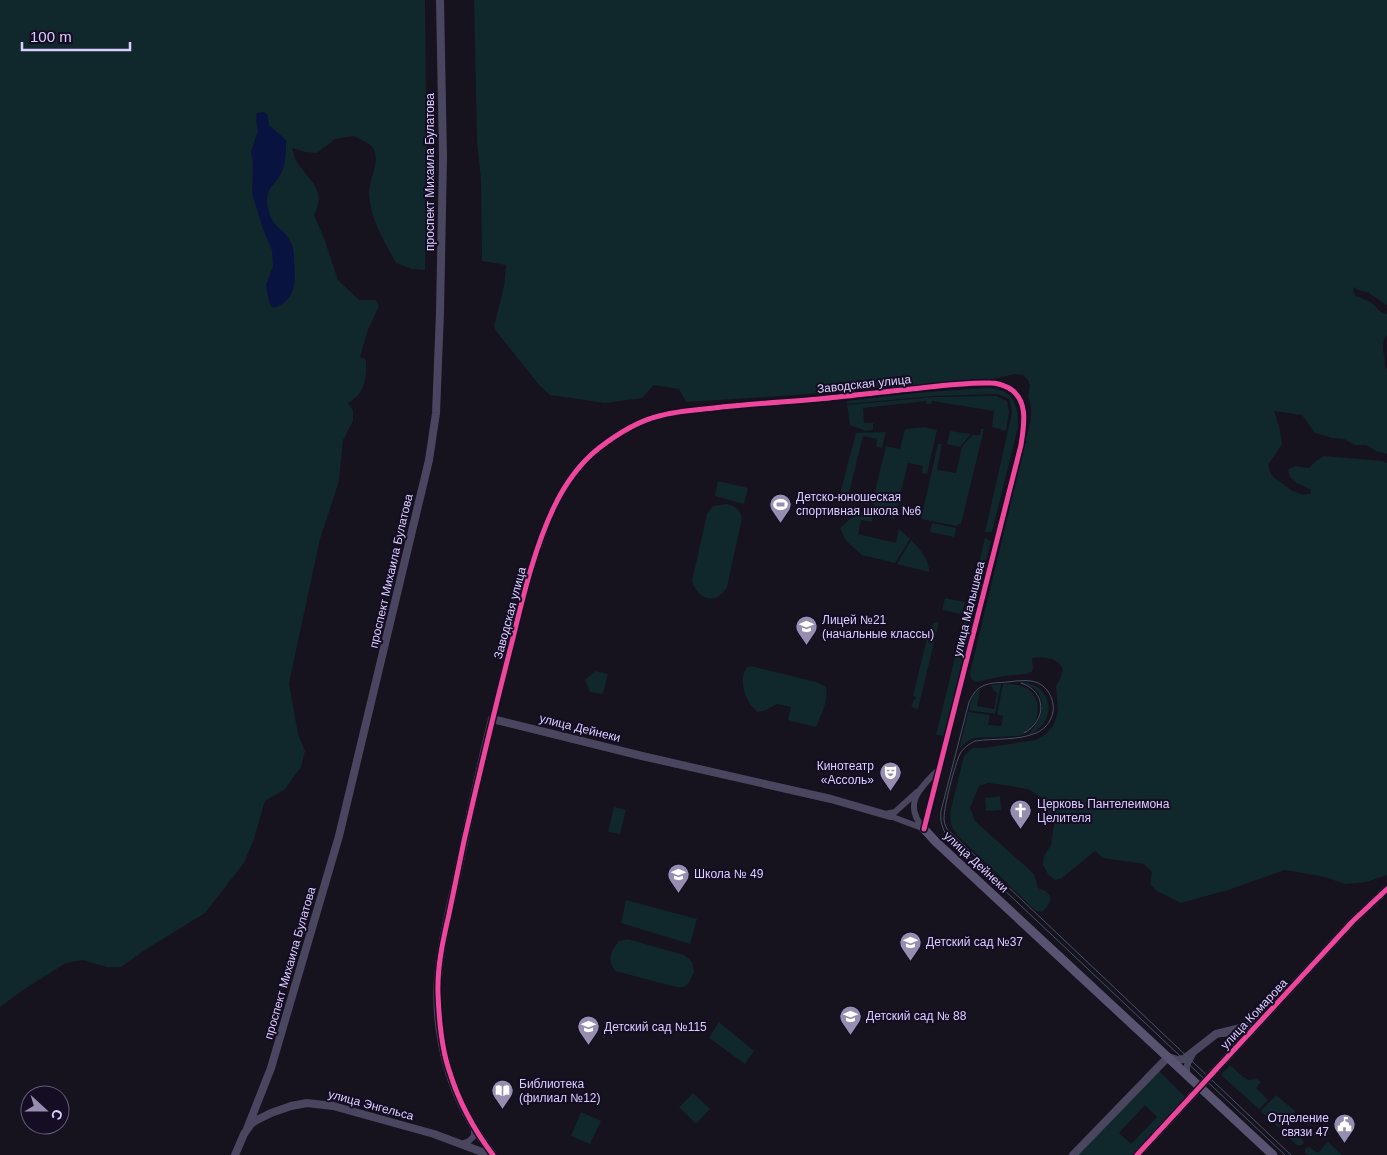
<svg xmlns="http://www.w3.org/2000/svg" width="1387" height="1155" viewBox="0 0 1387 1155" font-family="Helvetica,sans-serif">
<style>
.green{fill:#10272b;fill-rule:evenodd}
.water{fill:#08143f}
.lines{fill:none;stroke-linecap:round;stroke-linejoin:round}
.minor{stroke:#4b465f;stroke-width:6}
.tertiary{stroke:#4b465f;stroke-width:8}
.secondary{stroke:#595372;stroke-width:9}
.tram{stroke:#445369;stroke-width:1}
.cycleway-casing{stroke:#140d23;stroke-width:8}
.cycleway{stroke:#ed469a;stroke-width:5}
.labels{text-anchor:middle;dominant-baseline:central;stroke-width:4;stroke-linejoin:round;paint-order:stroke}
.street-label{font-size:12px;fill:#dbcfff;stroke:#140d23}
.poi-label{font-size:12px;fill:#dbcfff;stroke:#140d23;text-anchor:start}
</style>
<rect width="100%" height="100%" fill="#16121e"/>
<path class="green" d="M0 0H425L427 185 425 270 412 269 396 263C384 241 371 220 369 195 368 181 379 166 375 152 372 143 361 140 354 136L335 139 317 153 305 152 292 148C294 152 294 156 296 160 307 180 328 188 314 215L324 238 338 280 359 300H376L379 306 367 332 360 357 366 360C367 378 365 394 348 403L353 410V421L343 440 339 481 320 539 289 683 298 734 305 751 301 767 284 790 265 801 254 839 244 863 205 913 145 950 121 967H107L82 960 66 963 23 990 0 1007Z
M474 0H1387V305L1367 292 1357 290 1355 287 1353 289 1355 296C1361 298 1369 300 1374 305 1380 311 1378 311 1387 314V335C1381 343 1383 350 1385 359 1385 364 1384 365 1387 370V454L1376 451 1366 445H1355L1344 439 1332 438 1315 433 1302 415 1274 411 1280 430 1282 444 1268 465 1272 476 1291 490 1303 495 1311 493V490C1300 483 1290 484 1288 469L1295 466 1309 468 1316 461 1324 456 1383 461 1387 463V875L1366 882 1345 884 1325 877 1285 870 1228 890 1181 903 1157 891 1150 884 1152 872 1144 864 1103 858 1095 851 1062 878 1055 880 1048 874 1043 865 1044 856 1051 845 1054 824 1048 812 1045 800 1030 790 1012 786 988 783 979 786 970 808 975 821 1034 874 1038 888C1053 892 1054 902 1042 912L1036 911 956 834 951 825 950 813 964 756 972 748H983L1036 740 1046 734 1053 726 1058 713 1056 686 1060 679 1063 670C1058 657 1044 657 1032 658L1033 668 1032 672 1026 674 1004 676 975 682 971 679 970 673 1031 419V406L1028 396 1030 386 1028 380 1023 375 1015 374 993 379 782 396 686 402 679 389 654 385 642 398 605 403 550 395 540 386 496 331 494 326 504 286 506 265 482 261 481 180 477 141Z
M987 388C1014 389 1018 403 1018 427L992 532H985L1010 422 1012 411 1009 399 998 394 933 396 847 404V401L915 393Z
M996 396 1007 401 1009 412 1006 431 992 427 994 411 932 401 931 404H927L926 401 863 408 864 423H873V430L866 431 850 425 847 405 933 397Z
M924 427 937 430 927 474 922 473 923 466 908 463 894 520 891 516 874 512 875 505 872 504 886 446 900 449 905 429Z
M981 429H984L961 524H958L957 526 921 519 938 444H942L937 470 956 473 962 447 972 435H980Z
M950 431 971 434 960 447 947 444Z
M886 432 882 448 876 446 877 439 863 436 848 497 861 501 863 493 871 494 868 504 848 499 846 503 838 501 856 433Z
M718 481 748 488 744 504 715 496Z
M726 504C735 505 740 510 742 518L727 587C716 606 698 600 692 581L707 514 713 506Z
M859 511 873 514 872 522 861 520 858 534 896 543 899 529 910 539 895 563 862 555 846 541 840 528Z
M932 523 956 528 954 537 930 532Z
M985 538 991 541 981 581 974 582Z
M911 540C919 548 930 560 929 572L897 564Z
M945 598 965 602 962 614 942 610Z
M966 612 973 620 944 736 936 735Z
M937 622H939L918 709 911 707 914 699 915 700 916 697 913 696 930 626 932 627 933 623Z
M751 666 816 682 826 687C829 700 821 715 816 727L788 720 791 707 777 704 766 710 758 712C746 704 737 680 747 667Z
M595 671 608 674 603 694 590 692 585 680Z
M1020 682C1056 684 1058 725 1026 736 1039 726 1049 703 1035 689 1031 686 1025 684 1020 682Z
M1001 684 995 714 969 710C971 702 972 692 980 689L977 706 994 709 997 692 994 691 991 685Z
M1003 684C1011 684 1019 684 1026 688 1040 695 1041 715 1032 727 1029 731 1024 734 1019 736L974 738 965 743 959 750 968 712 990 715 988 725 1001 726 1003 716 997 714Z
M1000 796 1001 810 986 811 985 798Z
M614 807 626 810 620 834 608 832Z
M626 900 697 919 690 944 621 923Z
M628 939 684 955 688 958 692 962 694 972 689 983 684 987H676L615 971C607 959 610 952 619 941Z
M719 1022 754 1051 745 1064 709 1038Z
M1230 1065 1243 1077 1249 1080 1257 1079 1261 1082 1256 1088 1268 1100 1259 1109 1221 1075Z
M1158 1070 1187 1099 1134 1155H1078ZM1145 1105 1157 1117 1131 1144 1119 1133Z
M693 1093 710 1109 696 1124 679 1107Z
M1276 1095 1295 1111 1279 1128 1261 1111Z
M581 1112 601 1121 590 1144 571 1136Z
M1286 1127C1292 1128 1302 1137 1304 1143L1302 1145H1297L1283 1133V1129Z
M1328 1142 1342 1155H1308L1305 1153V1149L1309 1147 1318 1153Z"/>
<path class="water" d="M264 112 268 115 269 125 286 140C286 152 286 164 281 174 275 185 268 185 267 201 267 208 271 220 276 225 282 231 288 235 291 243 294 248 294 255 294 261 296 282 296 301 273 308L269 302 266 285 273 266 272 250 263 229 252 194 253 163 251 152 258 130 256 121 257 113Z"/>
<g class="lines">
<path class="minor" d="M492 719C507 659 520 599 541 541 550 515 560 487 580 466 599 446 632 422 659 416 690 408 724 407 756 404 786 402 816 399 846 396 892 392 943 382 990 383 998 383 1005 385 1012 390 1029 402 1023 427 1021 445L924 829
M885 814 895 812 917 792
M890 816 922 828
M924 829C902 804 920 788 938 770
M1223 1034C1232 1033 1241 1035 1238 1045
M1187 1075V1065L1193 1054
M462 1144 469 1141 474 1136V1126"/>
<path class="tertiary" d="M247 1129 271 1068 339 836 429 460 436 413 440 313 443 157 440 0
M235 1155 244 1134 251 1124 255 1121 271 1113 291 1106 307 1103 333 1106 434 1134 490 1155
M493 1155C475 1131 458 1101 449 1072 439 1039 435 1001 439 967 443 933 452 900 459 866 469 817 480 768 492 719L642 756 831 799 890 816
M1073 1155 1168 1057 1177 1060 1184 1059 1216 1034 1257 1024
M1137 1155 1353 921 1387 889"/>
<path class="secondary" d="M924 829 936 842 1273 1155"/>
<path class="tram" d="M1021 683C1047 691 1047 721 1024 733
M1285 1155 947 836C942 828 940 821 941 811L969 702C972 696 975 690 981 687 989 682 999 683 1008 682 1015 681 1023 680 1031 681 1046 683 1055 698 1053 712 1051 722 1045 729 1036 733 1017 741 995 738 975 741 969 744 963 748 960 754 955 764 944 806 944 818 944 822 945 825 947 829L1291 1155"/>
<defs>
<path id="cycleway" d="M493 1155C475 1131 459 1102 450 1073 441 1048 439 1020 438 994 437 967 443 940 449 914 454 890 459 866 464 841 479 775 495 708 512 642 523 597 534 549 554 507 565 484 579 464 599 448 616 435 638 421 659 416 676 411 696 410 714 408 749 404 784 402 819 399 850 396 880 392 911 389 938 386 965 382 991 383 998 383 1003 385 1009 388 1029 400 1024 425 1021 445L924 829
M1137 1155 1353 921 1387 889"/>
</defs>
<use href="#cycleway" class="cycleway-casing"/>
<use href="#cycleway" class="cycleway"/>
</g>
<defs>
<symbol id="stadium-pin" viewBox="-11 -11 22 30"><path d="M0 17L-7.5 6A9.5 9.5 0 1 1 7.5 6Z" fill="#968db0" stroke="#140d23"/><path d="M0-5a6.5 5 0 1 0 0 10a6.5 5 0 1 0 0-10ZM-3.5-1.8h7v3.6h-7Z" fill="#fff"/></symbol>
<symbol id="school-pin" viewBox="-11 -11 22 30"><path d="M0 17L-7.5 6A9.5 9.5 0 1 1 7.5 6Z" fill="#968db0" stroke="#140d23"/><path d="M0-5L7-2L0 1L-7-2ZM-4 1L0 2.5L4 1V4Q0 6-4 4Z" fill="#fff"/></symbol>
<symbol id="theatre-pin" viewBox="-11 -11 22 30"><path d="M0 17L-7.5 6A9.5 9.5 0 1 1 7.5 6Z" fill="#968db0" stroke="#140d23"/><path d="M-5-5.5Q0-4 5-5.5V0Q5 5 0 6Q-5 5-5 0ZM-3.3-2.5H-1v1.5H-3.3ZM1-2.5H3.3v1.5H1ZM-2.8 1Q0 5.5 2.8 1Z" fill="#fff"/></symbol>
<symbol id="church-pin" viewBox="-11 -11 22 30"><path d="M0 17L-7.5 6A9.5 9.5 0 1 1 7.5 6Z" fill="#968db0" stroke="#140d23"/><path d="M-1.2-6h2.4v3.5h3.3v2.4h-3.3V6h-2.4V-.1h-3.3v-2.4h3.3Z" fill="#fff"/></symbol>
<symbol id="library-pin" viewBox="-11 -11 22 30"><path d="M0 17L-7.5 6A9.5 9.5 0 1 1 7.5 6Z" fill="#968db0" stroke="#140d23"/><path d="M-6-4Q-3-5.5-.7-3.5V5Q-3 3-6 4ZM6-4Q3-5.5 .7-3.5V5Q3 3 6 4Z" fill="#fff"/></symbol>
<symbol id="civic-pin" viewBox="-11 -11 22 30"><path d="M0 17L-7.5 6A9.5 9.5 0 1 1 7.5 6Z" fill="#968db0" stroke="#140d23"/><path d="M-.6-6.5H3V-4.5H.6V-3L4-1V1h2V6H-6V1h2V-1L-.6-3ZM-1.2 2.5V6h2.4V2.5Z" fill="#fff"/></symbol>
</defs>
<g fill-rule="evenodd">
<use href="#stadium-pin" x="768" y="492" width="25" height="34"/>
<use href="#school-pin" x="794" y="614" width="25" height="34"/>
<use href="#theatre-pin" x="878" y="760" width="25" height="34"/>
<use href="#church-pin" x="1008" y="798" width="25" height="34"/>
<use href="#school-pin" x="666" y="862" width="25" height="34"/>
<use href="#school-pin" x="898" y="930" width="25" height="34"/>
<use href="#school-pin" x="838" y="1004" width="25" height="34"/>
<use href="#school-pin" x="576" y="1014" width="25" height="34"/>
<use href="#library-pin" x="490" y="1078" width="25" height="34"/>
<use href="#civic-pin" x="1332" y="1112" width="25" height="34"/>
</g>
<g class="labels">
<g class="street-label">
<text transform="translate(430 172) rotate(-90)">проспект Михаила Булатова</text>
<text transform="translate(864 384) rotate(-6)">Заводская улица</text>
<text transform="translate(391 571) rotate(-77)">проспект Михаила Булатова</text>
<text transform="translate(969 609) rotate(-76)">улица Малышева</text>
<text transform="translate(510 613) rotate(-75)">Заводская улица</text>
<text transform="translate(580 728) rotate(14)">улица Дейнеки</text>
<text transform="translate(976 862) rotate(43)">улица Дейнеки</text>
<text transform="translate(290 963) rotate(-74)">проспект Михаила Булатова</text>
<text transform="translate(1254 1014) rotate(-47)">улица Комарова</text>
<text transform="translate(371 1105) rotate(15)">улица Энгельса</text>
</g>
<g class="poi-label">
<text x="796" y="497">Детско-юношеская<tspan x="796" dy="14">спортивная школа №6</tspan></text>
<text x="822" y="620">Лицей №21<tspan x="822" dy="14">(начальные классы)</tspan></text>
<text x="874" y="766" text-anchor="end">Кинотеатр<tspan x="874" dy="14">«Ассоль»</tspan></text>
<text x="1037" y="804">Церковь Пантелеимона<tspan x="1037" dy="14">Целителя</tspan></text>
<text x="694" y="874">Школа № 49</text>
<text x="926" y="942">Детский сад №37</text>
<text x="866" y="1016">Детский сад № 88</text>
<text x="604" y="1027">Детский сад №115</text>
<text x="519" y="1084">Библиотека<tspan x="519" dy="14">(филиал №12)</tspan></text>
<text x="1329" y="1118" text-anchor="end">Отделение<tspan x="1329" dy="14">связи 47</tspan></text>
</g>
</g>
<g transform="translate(45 1110) rotate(111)"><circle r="24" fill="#140d23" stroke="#645b7b"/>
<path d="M0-4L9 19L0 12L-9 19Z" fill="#968db0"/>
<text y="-8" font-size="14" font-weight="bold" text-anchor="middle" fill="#dbcfff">С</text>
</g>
<path d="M22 42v8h108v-8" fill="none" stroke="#dbcfff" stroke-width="2.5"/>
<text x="30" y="42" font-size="15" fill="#dbcfff" stroke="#140d23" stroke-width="4" paint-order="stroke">100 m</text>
</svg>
